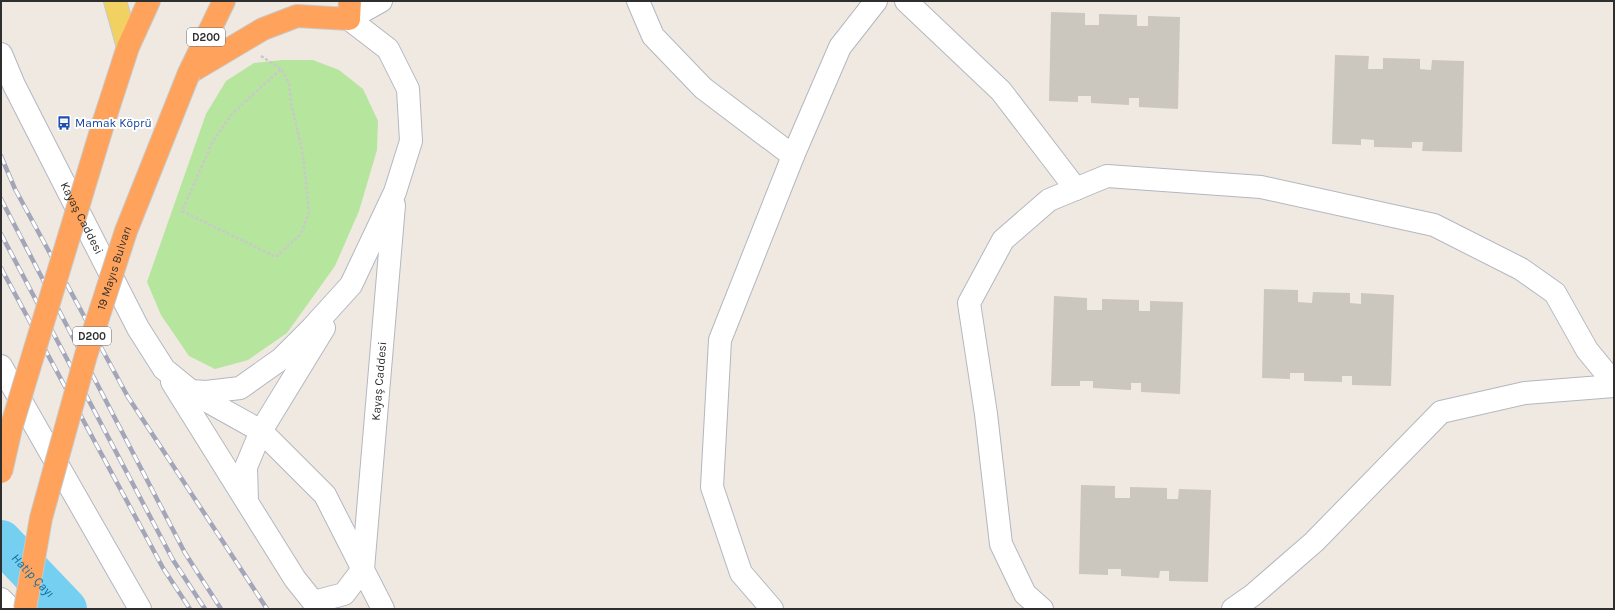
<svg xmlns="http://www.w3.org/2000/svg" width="1615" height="610" viewBox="0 0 1615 610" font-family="Karla,sans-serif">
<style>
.green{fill:#b6e59e}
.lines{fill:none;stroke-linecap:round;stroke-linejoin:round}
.river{stroke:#75cff0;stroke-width:42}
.building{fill:#cbc7bf}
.minor-casing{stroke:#b4b7c1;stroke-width:24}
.major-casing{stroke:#c9c9c9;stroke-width:24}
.highway-casing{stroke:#c9c9c9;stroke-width:24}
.path{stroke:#c9c9c9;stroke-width:2.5;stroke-dasharray:3 2;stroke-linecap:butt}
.minor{stroke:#fff;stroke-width:22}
.major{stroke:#f2d163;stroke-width:22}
.highway{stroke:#ffa35c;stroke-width:22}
.rail-casing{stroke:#a3a6b8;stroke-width:4.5}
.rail{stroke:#fff;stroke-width:3;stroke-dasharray:9;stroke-linecap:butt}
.highway-bridge-casing{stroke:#c9c9c9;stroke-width:24;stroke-linecap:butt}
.highway-bridge{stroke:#ffa35c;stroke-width:22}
.labels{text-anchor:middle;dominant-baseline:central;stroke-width:4;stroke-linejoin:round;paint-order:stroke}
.shield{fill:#fff;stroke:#6d6d6d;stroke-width:1}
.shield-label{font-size:11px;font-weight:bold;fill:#2e2e2e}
.transit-label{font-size:12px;fill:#164399;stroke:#fff;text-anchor:start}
.street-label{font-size:12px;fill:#2e2e2e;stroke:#fff}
.water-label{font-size:13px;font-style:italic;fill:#0d6fa3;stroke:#fff}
</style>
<rect width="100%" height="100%" fill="#efe9e1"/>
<path class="green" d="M282 60H313L339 70 363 89 378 121 377 150 359 211 335 266 287 333 248 360 215 369 189 356 161 315 147 282 206 114 226 81 254 63Z"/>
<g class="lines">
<path class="river" id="s1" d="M1 541 66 609"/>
</g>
<path class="building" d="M1051 12 1085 13V25H1099V14L1137 15V26H1148V16L1180 17 1178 109 1139 107V98H1129V105L1091 103V96H1078V102L1049 101Z
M1335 55 1369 56 1368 69H1383V58L1420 59V69L1431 70 1432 60 1464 61 1462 152 1422 151 1423 142H1412V148L1374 147V140L1361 139V145L1332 144Z
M1264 289 1298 290V302L1312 303 1313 292 1350 293V303L1361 304V293L1394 295 1391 386 1352 385V376H1342V382L1304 381V373H1290V379L1262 378Z
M1054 296 1087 298V310H1102V299L1139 300V311H1150V301L1183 302 1180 394 1141 392V383H1131V390L1093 388V381H1080V386H1051Z
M1081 485 1115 486V498H1130V487L1167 488V499H1178L1179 489 1211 490 1208 582 1169 581V571H1160L1159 578 1121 576V569H1108V575L1079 574Z"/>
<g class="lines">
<defs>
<g id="minor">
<path d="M638 1 653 36 703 88 793 156 840 47 876 1"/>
<path d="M906 1 1001 91 1076 189"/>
<path id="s2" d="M1 54 14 85 138 328 164 369 191 391 206 392 240 388 281 359 312 328 351 285 395 192 411 141 408 89 388 49 349 19 381 1"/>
<path d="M1 366 140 609"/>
<path d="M172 382 295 579 319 609"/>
<path d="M191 392 261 431 325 495 383 609"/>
<path d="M247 502 246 467 261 431 324 328"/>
<path d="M1 599 11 609"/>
<path id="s3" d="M314 602 344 594 363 569 394 205"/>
<path d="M772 609 741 573 712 487 720 340 793 156"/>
<path d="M1042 609 1025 594 1001 544 986 414 969 303 1003 240 1049 200 1107 176 1261 187 1434 225 1521 269 1555 293 1587 350 1614 383"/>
<path d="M1233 609 1253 595 1314 542 1441 412 1525 393 1614 386"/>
</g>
<path id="major" d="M115 1 128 47"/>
<path id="highway" d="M189 73 263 29 297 16 349 19 350 1
M189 73 224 1
M104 121 128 47 149 1"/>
</defs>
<use href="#minor" class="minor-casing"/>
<use href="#major" class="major-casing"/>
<use href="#highway" class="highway-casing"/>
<path class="path" d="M261 56 281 69 289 83 291 103 303 155 309 212 301 234 276 257 182 211 213 141 232 114 281 69"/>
<use href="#minor" class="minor"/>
<use href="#major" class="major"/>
<use href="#highway" class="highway"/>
<defs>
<path id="rail" d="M1 156 15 189 128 397 267 609
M1 199 185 553 221 609
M1 234 173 560 205 609
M1 268 163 568 190 609"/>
</defs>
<use href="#rail" class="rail-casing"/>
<use href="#rail" class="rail"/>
<defs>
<g id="highway-bridge">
<path d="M1 472 11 428 104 121"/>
<path id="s4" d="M25 609 41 518 86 355 126 231 189 73"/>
</g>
</defs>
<use href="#highway-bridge" class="highway-bridge-casing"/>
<use href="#highway-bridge" class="highway-bridge"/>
</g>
<defs>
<symbol id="bus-bare" viewBox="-9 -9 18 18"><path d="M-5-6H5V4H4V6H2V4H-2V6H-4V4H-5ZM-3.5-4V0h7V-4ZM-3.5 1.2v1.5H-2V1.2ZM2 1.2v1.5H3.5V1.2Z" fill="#1a4fb4" stroke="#fff" stroke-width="2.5" paint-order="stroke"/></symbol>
</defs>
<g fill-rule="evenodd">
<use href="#bus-bare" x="54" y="113" width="20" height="20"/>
</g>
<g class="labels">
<g class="shield">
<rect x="187" y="28" width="38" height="18" rx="3"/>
<rect x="73" y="327" width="38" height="18" rx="3"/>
</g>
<g class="shield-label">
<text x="206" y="37">D200</text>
<text x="92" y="336">D200</text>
</g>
<g class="transit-label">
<text x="75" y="123">Mamak Köprü</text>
</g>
<g class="street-label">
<text stroke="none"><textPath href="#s2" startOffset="183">Kayaş Caddesi</textPath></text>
<text stroke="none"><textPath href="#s4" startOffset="353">19 Mayıs Bulvarı</textPath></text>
<text stroke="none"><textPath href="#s3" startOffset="251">Kayaş Caddesi</textPath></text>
</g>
<g class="water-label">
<text stroke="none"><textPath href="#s1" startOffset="47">Hatip Çayı</textPath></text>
</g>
</g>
<rect width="1615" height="610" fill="none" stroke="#2e2e2e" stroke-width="4"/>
</svg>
